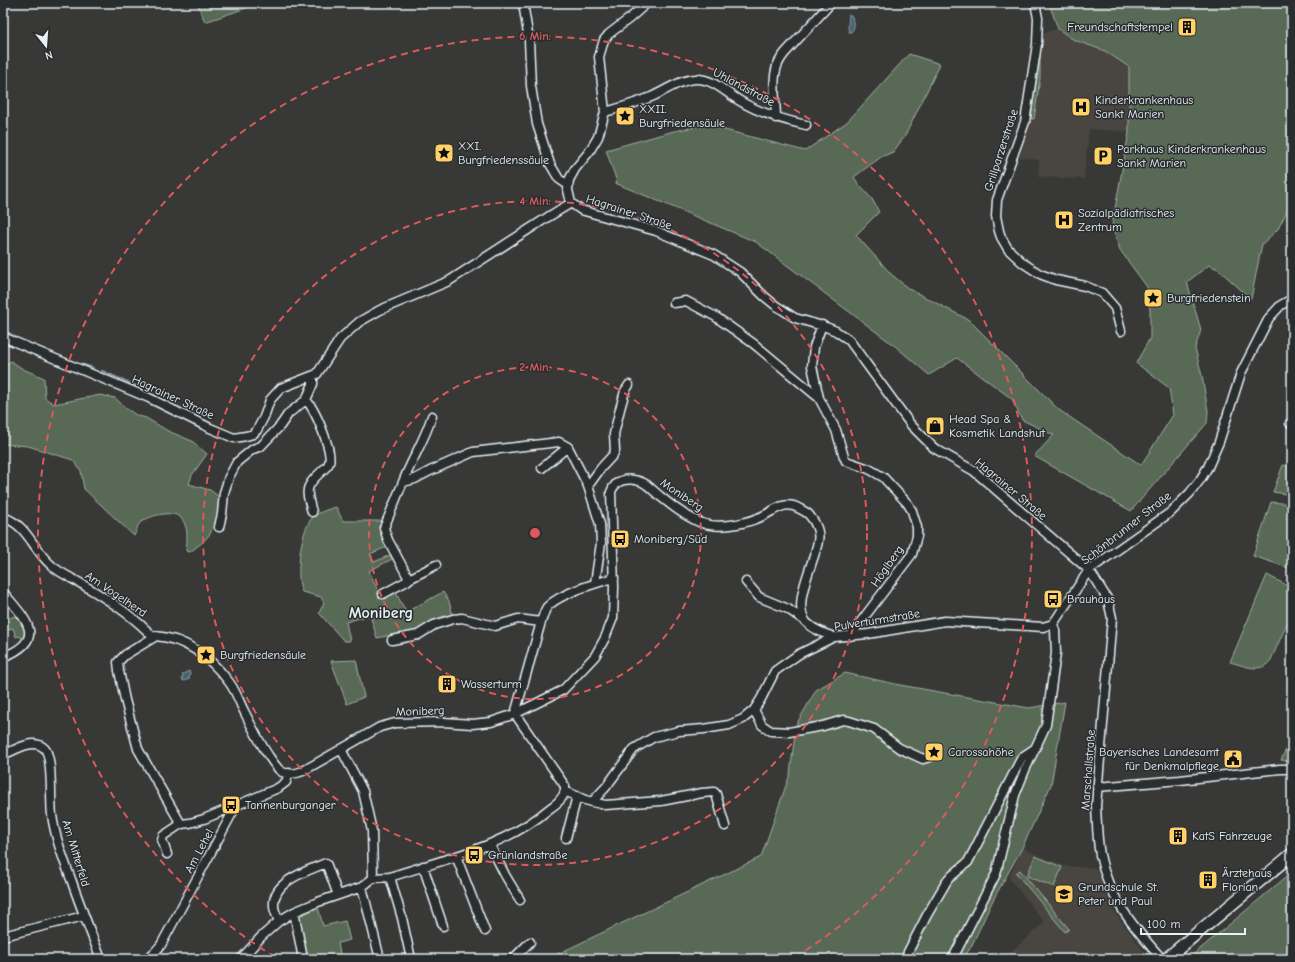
<svg xmlns="http://www.w3.org/2000/svg" width="1295" height="962" viewBox="0 0 1295 962" font-family="'Comic Neue',sans-serif">
<style>
.built{fill:#48453f}
.green{fill:#596b54;stroke:#a0aea6}
.water{fill:#4a636e;stroke:#899ca5}
.lines{fill:none;stroke-linecap:round;stroke-linejoin:round}
.stream{stroke:#899ca5;stroke-width:2}
.minor-casing{stroke:#e8f1f8;stroke-width:11}
.secondary-casing{stroke:#e8f1f8;stroke-width:14}
.minor{stroke:#2a2d2e;stroke-width:8}
.secondary{stroke:#2a2d2e;stroke-width:11}
.ring{fill:none;stroke:#da5a5c;stroke-width:2;stroke-dasharray:7 5}
.labels{text-anchor:middle;dominant-baseline:central;stroke-width:3;stroke-linejoin:round;paint-order:stroke}
.poi-label{font-size:12px;fill:#e8f1f8;stroke:#2a2d2e;text-anchor:start}
.street-label{font-size:12px;fill:#e8f1f8;stroke:#2a2d2e}
.district-label{font-size:16px;font-weight:bold;fill:#e8f1f8;stroke:#2a2d2e}
.centre{fill:#da5a5c;stroke:#2a2d2e;stroke-width:2}
.ring-label{font-size:12px;text-anchor:middle;font-weight:bold;fill:#da5a5c;stroke:#2a2d2e;stroke-width:3;stroke-linejoin:round;paint-order:stroke}
</style>
<rect width="100%" height="100%" fill="#383836"/>
<filter id="ink" filterUnits="userSpaceOnUse"><feTurbulence type="fractalNoise" baseFrequency=".025" numOctaves="2"/><feDisplacementMap in="SourceGraphic" scale="8" xChannelSelector="R" yChannelSelector="G"/><feConvolveMatrix kernelMatrix="1 2 1 2 8 2 1 2 1" color-interpolation-filters="sRGB"/></filter>
<g filter="url(#ink)">
<path class="built" d="M1058 29 1074 40 1105 51 1129 67V132L1089 129 1084 179 1038 177 1039 160 1019 157 1031 119 1041 33Z
M1022 848 1063 866 1096 868 1113 910 1149 958 1148 959H1003L1044 922 1009 878Z"/>
<path class="green" d="M197 3H261L205 22Z
M1049 3H1292V201L1278 229 1262 244 1251 299 1218 269 1209 265 1187 282 1201 330 1195 348 1202 376 1208 411 1207 423 1131 511 1034 456 1054 435 1022 420 1012 399 957 358 929 375 895 346 756 242 615 183 617 182 606 150 674 131 706 125 805 151 847 122 909 54 940 64 905 136 893 152 881 157 854 177 859 185 872 199 879 212 856 235 891 274 909 289 969 320 1059 410 1141 465 1173 415 1169 388 1136 363 1150 338V311L1147 287 1120 250 1112 225 1129 132V67L1105 51 1074 40 1058 29Z
M1040 54V78L1034 119H1032L1031 118Z
M11 361 23 369 44 378 45 398 54 404 100 395 115 398 127 409 136 415 146 418 168 431 192 441 207 454 192 475 189 484 210 490 218 496 220 505 218 515 210 534 203 542 190 552 186 551C187 540 189 527 181 518 172 509 147 516 139 524 137 527 136 533 134 536L84 489 81 471 73 460 28 446 3 444V366Z
M1292 462V495L1273 492 1283 465 1289 467Z
M1271 502 1292 504V569L1253 556Z
M336 507 343 521H384C379 530 383 537 387 547L370 554 374 562 390 555 393 556 394 558 369 571 381 597 395 591 406 612 443 592 449 601 453 617 408 634 392 635 377 638 370 615 346 622 350 641H344L319 613 324 603 321 597 302 592C295 577 300 529 313 517 319 512 328 509 336 507Z
M1267 575 1292 588V612L1271 660C1261 674 1245 666 1230 662Z
M15 616C22 623 27 629 24 640L19 636 16 637 13 628 7 630 3 620Z
M356 660 364 697 347 704 331 661Z
M845 673 900 685 1029 708 1065 702 1051 785 1022 848 993 900 971 947 963 959H547L761 857 790 774 796 725 816 690Z
M1292 736V762L1281 760Z
M1035 856 1062 867 1054 887 1027 876Z
M1292 860V863L1179 957 1178 956 1190 944Z
M1020 870 1069 929 1065 932 1016 873Z
M1292 872V959H1188Z
M318 907 323 926 345 921 350 940 338 943 341 959H306L298 917Z"/>
<path class="water" d="M849 14 852 16 854 28 851 32H849L848 27Z
M189 671 190 672 189 679 185 681 182 680 183 674Z"/>
<g class="lines">
<path class="stream" d="M3 329 18 339
M81 364 93 368
M102 371 149 392"/>
<defs>
<path id="minor" d="M523 3 529 40 531 86 537 124 550 164 559 179 568 185
M647 3 630 18 609 34 604 40 599 57 605 112 598 137 589 152 575 169 569 180 568 190 571 203 581 210 656 231 714 255 740 272 764 296 775 305 795 318 826 327 836 331 849 340 911 425 934 448 974 471 1089 570 1108 600 1112 618 1096 806C1097 822 1097 839 1100 855 1108 897 1134 928 1162 959
M1035 3 1038 18 1037 44 1025 122 997 200 996 216 999 231 1001 237 1008 249 1023 263 1040 274 1056 280 1085 286 1102 293 1115 308 1121 331
M605 112C620 108 636 103 651 97 665 91 681 79 697 79 714 79 726 93 740 101 760 113 783 120 806 125
M776 118C776 103 772 85 776 70 777 64 781 58 785 53L831 3
M674 303 686 301 716 317 754 344 819 398
M822 325 814 347 812 366 819 398 836 430 844 457 846 461 869 469 883 477 908 504 912 511 917 527V536L912 554 850 636
M3 337 149 398 210 428 234 438 246 436 253 434 257 430 264 417 270 400 281 388 317 374 340 339 359 322 380 310 449 281 548 217 571 203
M306 400C315 409 333 451 329 463 328 466 324 469 321 472 304 487 306 491 312 512
M1290 423 1292 424
M542 468 568 447
M403 482C412 459 425 439 432 416
M588 486 601 468 613 455 615 451 614 434 620 409 625 391 629 385
M3 517C29 526 32 549 51 565 61 574 74 579 85 586 109 600 134 616 153 637
M219 527 222 514 224 493 229 477 237 462 253 449 261 446 280 426 289 413 306 400 313 384V377
M409 579 436 565
M746 582 759 597 788 609 805 621
M3 592C25 619 49 639 3 657
M383 594 407 581 409 579 388 540 384 528 403 482 415 479 430 471 473 452 559 442 568 447 588 486 600 524 601 543 595 583
M541 622 515 714 565 786V791
M1053 624 1089 570 1171 512 1190 493 1200 480 1208 467 1219 442 1241 373 1269 318 1281 305 1292 299
M392 640 418 635 434 625 453 619 462 618 495 626 518 619 541 622C543 617 544 611 547 607 560 593 596 583 614 578
M754 710 762 725 771 731 789 732 823 726 843 720 849 721 874 729 899 748 923 759 930 757
M341 749 363 791 372 831 373 878
M3 755C15 750 34 737 45 749 53 758 50 801 52 815 55 838 64 860 72 882 81 908 91 933 101 959
M289 773 286 782 278 788 204 819 190 823 181 824 138 749 125 700 119 671 118 662 125 655 156 636C187 639 211 658 229 682 235 690 238 698 242 707 250 723 258 740 268 755 272 761 277 769 282 772 289 775 296 774 303 771L380 727 395 723 443 722 472 724 491 722 515 714 563 690 595 656 605 638 613 618 614 587 611 492C612 489 614 486 616 484 624 477 639 479 647 485 652 489 656 493 661 497 672 506 688 518 702 523 717 529 744 524 758 518 774 512 783 499 800 509 804 511 808 513 810 516 816 523 820 533 818 541 815 562 790 605 807 623 814 630 825 634 834 637
M1097 787 1180 780 1280 769H1292
M565 791 585 800 605 805 661 801 702 793 714 792 716 794 725 826
M592 802 606 787 634 749 654 737 679 731 704 729 729 725 743 719 754 710 761 699 775 671 799 654 834 637 868 634 945 621 1043 627 1053 624
M566 838 577 796
M490 845 505 875 520 900
M167 854 162 840 163 836 181 824
M456 856 485 931
M423 866 443 926
M390 877 402 918 411 959
M362 887 380 959
M294 912 303 959
M279 921C277 916 274 911 274 906 272 881 307 871 326 863L338 895
M3 936 84 916
M146 959 154 953 161 945 236 806
M241 959 261 937 279 921 294 912 318 902 362 887 373 878 390 877C444 859 505 847 549 809 556 804 563 799 565 791
M513 959 530 942
M906 959 908 952 927 915 948 879 968 862 1022 757 1034 749
M951 959 954 956 996 874 1015 795 1025 770 1046 725 1056 653 1055 630 1053 624"/>
<path id="secondary" d="M1166 959 1292 854"/>
</defs>
<use href="#minor" class="minor-casing"/>
<use href="#secondary" class="secondary-casing"/>
<use href="#minor" class="minor"/>
<use href="#secondary" class="secondary"/>
</g>
</g>
<g class="ring">
<circle cx="535" cy="533" r="166"/>
<circle cx="535" cy="533" r="332"/>
<path d="M275 957A497 497 0 1 1 795 957"/>
</g>
<defs>
<symbol id="building-square" viewBox="-11 -11 22 22"><rect x="-9" y="-9" width="18" height="18" rx="4" fill="#ffd166" stroke="#2a2d2e"/><path d="M-4-6H4V6H1V3H-1V6H-4ZM-2.5-4.3h1.7v1.8h-1.7ZM.8-4.3h1.7v1.8H.8ZM-2.5-1h1.7V.8h-1.7ZM.8-1h1.7V.8H.8Z" fill="#111"/></symbol>
<symbol id="hospital-square" viewBox="-11 -11 22 22"><rect x="-9" y="-9" width="18" height="18" rx="4" fill="#ffd166" stroke="#2a2d2e"/><path d="M-5-5h3v3.5h4V-5h3V5h-3V1.5h-4V5h-3Z" fill="#111"/></symbol>
<symbol id="sight-square" viewBox="-11 -11 22 22"><rect x="-9" y="-9" width="18" height="18" rx="4" fill="#ffd166" stroke="#2a2d2e"/><path d="M0-6L1.8-2.2L6-1.7L2.9 1.2L3.7 5.4L0 3.3L-3.7 5.4L-2.9 1.2L-6-1.7L-1.8-2.2Z" fill="#111"/></symbol>
<symbol id="parking-square" viewBox="-11 -11 22 22"><rect x="-9" y="-9" width="18" height="18" rx="4" fill="#ffd166" stroke="#2a2d2e"/><path d="M-3.5-5.5H1a3.5 3.5 0 0 1 0 7H-1V5.5H-3.5ZM-1-3.4V-.6H.8a1.4 1.4 0 0 0 0-2.8Z" fill="#111"/></symbol>
<symbol id="shop-square" viewBox="-11 -11 22 22"><rect x="-9" y="-9" width="18" height="18" rx="4" fill="#ffd166" stroke="#2a2d2e"/><path d="M-5-2.5h2.3a2.7 3.5 0 0 1 5.4 0H5L5.5 6h-11ZM-1.5-2.5h3a1.5 2.3 0 0 0-3 0Z" fill="#111"/></symbol>
<symbol id="bus-square" viewBox="-11 -11 22 22"><rect x="-9" y="-9" width="18" height="18" rx="4" fill="#ffd166" stroke="#2a2d2e"/><path d="M-5-6H5V4H4V6H2V4H-2V6H-4V4H-5ZM-3.5-4V0h7V-4ZM-3.5 1.2v1.5H-2V1.2ZM2 1.2v1.5H3.5V1.2Z" fill="#111"/></symbol>
<symbol id="civic-square" viewBox="-11 -11 22 22"><rect x="-9" y="-9" width="18" height="18" rx="4" fill="#ffd166" stroke="#2a2d2e"/><path d="M-.6-6.5H3V-4.5H.6V-3L4-1V1h2V6H-6V1h2V-1L-.6-3ZM-1.2 2.5V6h2.4V2.5Z" fill="#111"/></symbol>
<symbol id="school-square" viewBox="-11 -11 22 22"><rect x="-9" y="-9" width="18" height="18" rx="4" fill="#ffd166" stroke="#2a2d2e"/><path d="M0-5L7-2L0 1L-7-2ZM-4 1L0 2.5L4 1V4Q0 6-4 4Z" fill="#111"/></symbol>
</defs>
<g fill-rule="evenodd">
<use href="#building-square" x="1176" y="16" width="22" height="22"/>
<use href="#hospital-square" x="1070" y="96" width="22" height="22"/>
<use href="#sight-square" x="614" y="105" width="22" height="22"/>
<use href="#sight-square" x="433" y="142" width="22" height="22"/>
<use href="#parking-square" x="1092" y="145" width="22" height="22"/>
<use href="#hospital-square" x="1053" y="209" width="22" height="22"/>
<use href="#sight-square" x="1142" y="287" width="22" height="22"/>
<use href="#shop-square" x="924" y="415" width="22" height="22"/>
<use href="#bus-square" x="609" y="528" width="22" height="22"/>
<use href="#bus-square" x="1042" y="588" width="22" height="22"/>
<use href="#sight-square" x="195" y="644" width="22" height="22"/>
<use href="#building-square" x="436" y="673" width="22" height="22"/>
<use href="#sight-square" x="923" y="741" width="22" height="22"/>
<use href="#civic-square" x="1222" y="748" width="22" height="22"/>
<use href="#bus-square" x="220" y="794" width="22" height="22"/>
<use href="#building-square" x="1167" y="825" width="22" height="22"/>
<use href="#bus-square" x="463" y="844" width="22" height="22"/>
<use href="#building-square" x="1197" y="869" width="22" height="22"/>
<use href="#school-square" x="1053" y="883" width="22" height="22"/>
</g>
<g class="labels">
<g class="poi-label">
<text x="1173" y="27" text-anchor="end">Freundschaftstempel</text>
<text x="1095" y="100">Kinderkrankenhaus<tspan x="1095" dy="14">Sankt Marien</tspan></text>
<text x="639" y="109">XXII.<tspan x="639" dy="14">Burgfriedensäule</tspan></text>
<text x="458" y="146">XXI.<tspan x="458" dy="14">Burgfriedenssäule</tspan></text>
<text x="1117" y="149">Parkhaus Kinderkrankenhaus<tspan x="1117" dy="14">Sankt Marien</tspan></text>
<text x="1078" y="213">Sozialpädiatrisches<tspan x="1078" dy="14">Zentrum</tspan></text>
<text x="1167" y="298">Burgfriedenstein</text>
<text x="949" y="419">Head Spa &amp;<tspan x="949" dy="14">Kosmetik Landshut</tspan></text>
<text x="634" y="539">Moniberg/Süd</text>
<text x="1067" y="599">Brauhaus</text>
<text x="220" y="655">Burgfriedensäule</text>
<text x="461" y="684">Wasserturm</text>
<text x="948" y="752">Carossahöhe</text>
<text x="1219" y="752" text-anchor="end">Bayerisches Landesamt<tspan x="1219" dy="14">für Denkmalpflege</tspan></text>
<text x="245" y="805">Tannenburganger</text>
<text x="1192" y="836">KatS Fahrzeuge</text>
<text x="488" y="855">Grünlandstraße</text>
<text x="1222" y="873">Ärztehaus<tspan x="1222" dy="14">Florian</tspan></text>
<text x="1078" y="887">Grundschule St.<tspan x="1078" dy="14">Peter und Paul</tspan></text>
</g>
<g class="street-label">
<text transform="translate(744 87) rotate(28)">Uhlandstraße</text>
<text transform="translate(1001 150) rotate(-72)">Grillparzerstraße</text>
<text transform="translate(629 212) rotate(18)">Hagrainer Straße</text>
<text transform="translate(173 397) rotate(25)">Hagrainer Straße</text>
<text transform="translate(1011 489) rotate(40)">Hagrainer Straße</text>
<text transform="translate(682 495) rotate(34)">Moniberg</text>
<text transform="translate(1126 528) rotate(-38)">Schönbrunner Straße</text>
<text transform="translate(887 566) rotate(-55)">Höglberg</text>
<text transform="translate(116 594) rotate(34)">Am Vogelherd</text>
<text transform="translate(877 620) rotate(-9)">Pulverturmstraße</text>
<text transform="translate(420 711) rotate(-2)">Moniberg</text>
<text transform="translate(1088 770) rotate(-86)">Marschallstraße</text>
<text transform="translate(199 851) rotate(-62)">Am Lehel</text>
<text transform="translate(76 853) rotate(73)">Am Mitterfeld</text>
</g>
<g class="district-label">
<text x="381" y="613">Moniberg</text>
</g>
</g>
<circle cx="535" cy="533" r="6" class="centre"/>
<g class="ring-label">
<text x="535" y="40">6 Min.</text>
<text x="535" y="205">4 Min.</text>
<text x="535" y="371">2 Min.</text>
</g>
<rect width="1295" height="962" fill="none" stroke="#2a2d2e" stroke-width="16"/>
<rect x="8" y="8" width="1279" height="946" fill="none" stroke="#e8f1f8" stroke-width="1.5" filter="url(#ink)"/>
<g transform="translate(46 46) rotate(163)" stroke="#2a2d2e" stroke-width="3" paint-order="stroke">
<path d="M0-3L7 15L0 10L-7 15Z" fill="#e8f1f8"/>
<text y="-6" font-size="11" font-weight="bold" text-anchor="middle" fill="#e8f1f8">N</text>
</g>
<path d="M1141 928v6h104v-6" fill="none" stroke="#e8f1f8" stroke-width="2"/>
<text x="1147" y="928" font-size="12" fill="#e8f1f8" stroke="#2a2d2e" stroke-width="3" paint-order="stroke">100 m</text>
</svg>
